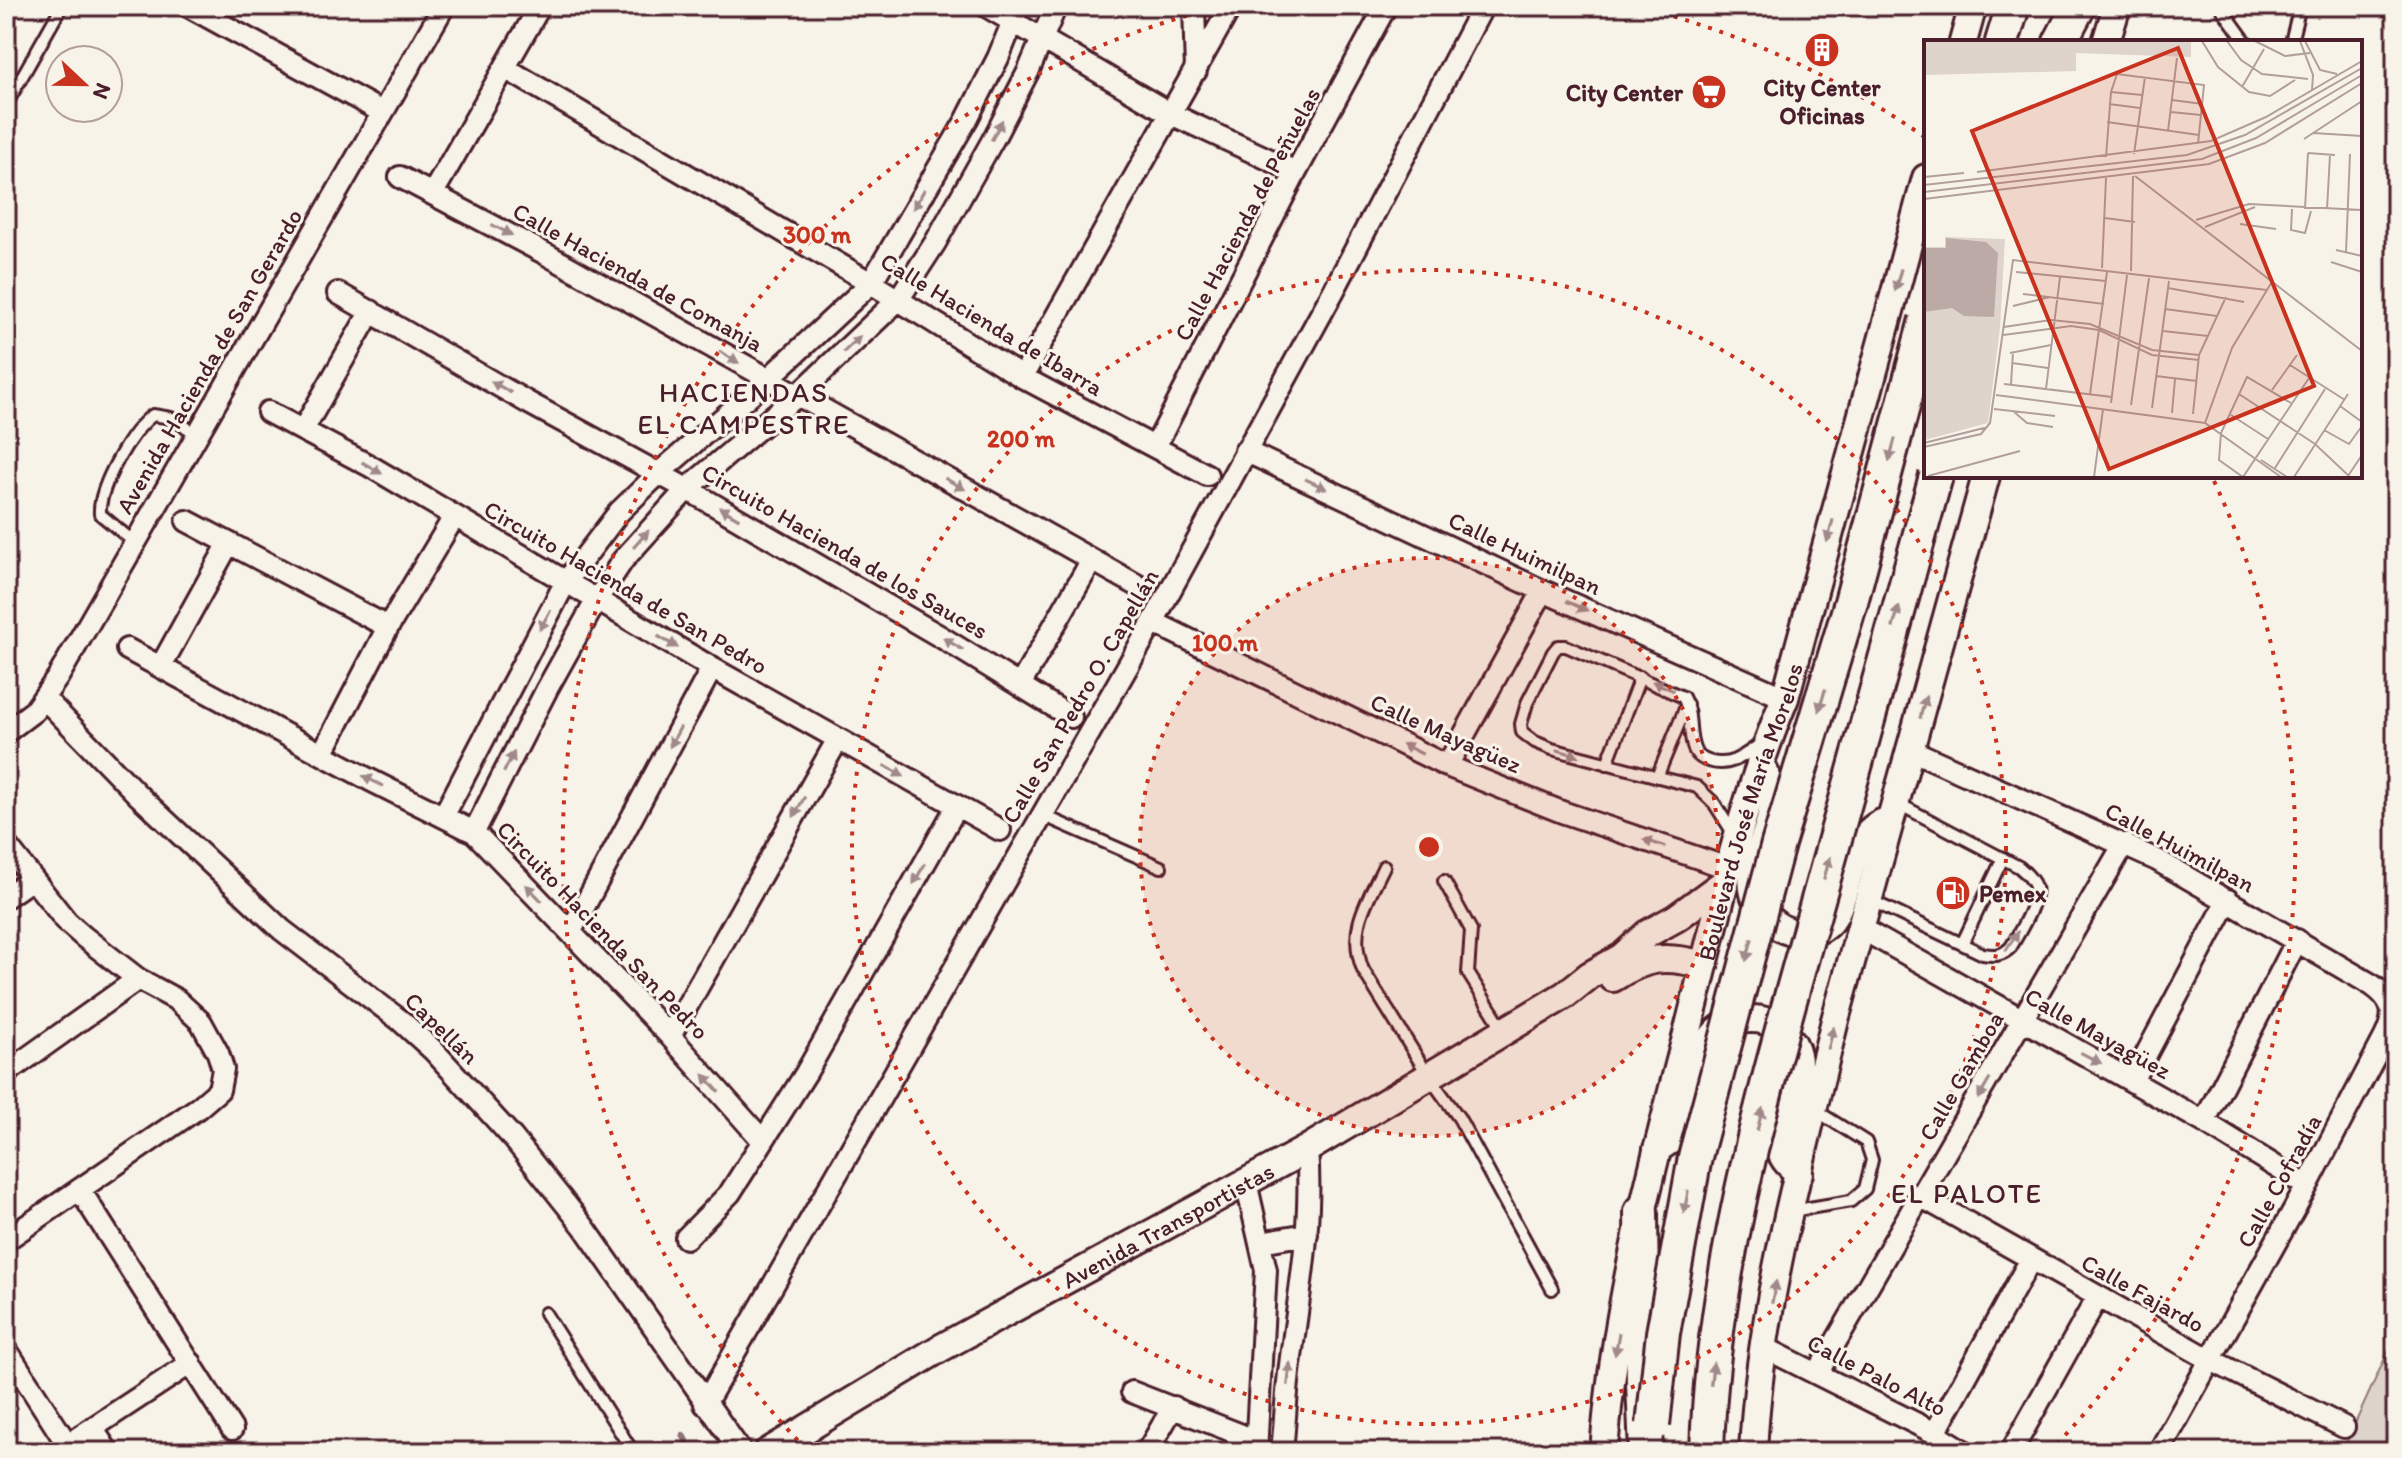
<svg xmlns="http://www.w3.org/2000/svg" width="2402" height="1458" viewBox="0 0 2402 1458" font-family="Itim,sans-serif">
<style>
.green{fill:#ded4cc;stroke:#947a7c;stroke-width:2}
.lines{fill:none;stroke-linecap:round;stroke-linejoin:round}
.stream{stroke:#8e7275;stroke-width:6}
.service-casing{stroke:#4a1f2b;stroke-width:16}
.minor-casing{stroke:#4a1f2b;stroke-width:26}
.tertiary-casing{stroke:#4a1f2b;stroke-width:32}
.primary-casing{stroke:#4a1f2b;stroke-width:38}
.service{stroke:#f7f3e8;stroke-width:10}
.minor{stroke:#f7f3e8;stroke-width:20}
.tertiary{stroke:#f7f3e8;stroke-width:26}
.primary{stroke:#f7f3e8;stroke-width:32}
.primary-bridge-casing{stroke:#4a1f2b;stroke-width:38;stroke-linecap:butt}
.primary-bridge{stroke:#f7f3e8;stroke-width:32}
.oneway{fill:#a0898a}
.ring{fill:none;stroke:#c8321e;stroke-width:4;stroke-dasharray:4 8}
.labels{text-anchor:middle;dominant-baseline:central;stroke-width:6;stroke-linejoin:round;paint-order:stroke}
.poi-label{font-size:24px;font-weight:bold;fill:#4a1f2b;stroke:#f7f3e8}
.street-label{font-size:24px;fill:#4a1f2b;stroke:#f7f3e8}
.quarter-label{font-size:28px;letter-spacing:2px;fill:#4a1f2b;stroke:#f7f3e8}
.inset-road{fill:none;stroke:#b29e9c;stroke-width:2}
.view{fill:#c8321e;fill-opacity:0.15;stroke:#c8321e;stroke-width:4}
.inset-edge{fill:none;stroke:#4a1f2b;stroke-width:4}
.centre{fill:#c8321e;stroke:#f7f3e8;stroke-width:4}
.ring-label{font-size:24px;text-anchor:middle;font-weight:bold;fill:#c8321e;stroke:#f7f3e8;stroke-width:6;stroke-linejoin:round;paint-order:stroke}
</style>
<rect width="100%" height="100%" fill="#f7f3e8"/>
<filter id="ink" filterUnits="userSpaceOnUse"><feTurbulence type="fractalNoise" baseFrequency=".0125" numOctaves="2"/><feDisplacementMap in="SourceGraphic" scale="16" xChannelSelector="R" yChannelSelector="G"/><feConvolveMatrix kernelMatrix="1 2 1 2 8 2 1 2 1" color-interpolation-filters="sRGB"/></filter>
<g filter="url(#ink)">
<path class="green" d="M2396 1334V1452H2342Z"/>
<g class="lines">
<path class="stream" d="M683 1435 692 1452"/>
<defs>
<path id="service" d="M2220 6 2246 42
M2291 42 2300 6
M6 105 62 6
M135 543 100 514C98 488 131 430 153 415L171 418 197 434
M1607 764 1640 677
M1657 777 1687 704
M1042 815 1161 867
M1735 836 1714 803 1697 787 1552 749 1535 742 1522 732 1521 724 1527 703 1553 652 1558 646H1566L1683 697C1692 713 1688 729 1693 746 1697 763 1721 766 1735 760 1745 756 1754 748 1762 743
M1384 866C1367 902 1347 929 1363 970L1428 1075 1459 1118 1552 1289
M1444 881 1471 930 1468 973 1503 1029
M1870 900 1983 954C1995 956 2002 956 2011 947 2018 934 2039 901 2035 887 2033 879 2025 872 2019 867L1897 803
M1962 944 2003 858
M1791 1211 1851 1201 1865 1189 1872 1160 1866 1142 1815 1110
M545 1313 633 1452"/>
<path id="minor" d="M188 6 382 112
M986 6 1171 114 1296 172
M1194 6 1196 71
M505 68 871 283 1022 377 1207 475
M400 177 544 253 1144 589
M433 193 540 6
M338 293 527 402 687 489 941 637 1071 717
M1022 377 1231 6
M268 412 370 466 712 668 1000 830
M303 430 371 311
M1155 447 1296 172 1386 6
M1245 451 1543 591 1785 698
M187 521 388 627
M1153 622 1447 766 1562 812 1728 868
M127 649 370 780 474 832 670 1036 763 1141
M161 666 229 543
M1020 685 1092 560
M44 698 138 795 282 930 401 1021 433 1050 513 1138 584 1227 741 1452
M6 732 34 711 58 677 444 6
M1911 750 2157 860 2372 985C2393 1000 2397 1013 2385 1037L2307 1186 2159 1452
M322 754 388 627 454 517
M1447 766 1543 591
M444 815 565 583 619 512 659 473 767 380 871 283 967 119 998 58 1019 6
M474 832 547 689 596 601 623 560 687 489 798 395 898 300 935 243 995 136 1028 72 1056 6
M6 845 67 922 84 937 138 979 177 1000 201 1022 218 1053 223 1069 219 1090 198 1108 6 1240
M6 897 32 879
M1862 929 2204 1122 2307 1186
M571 931 712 668
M670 1036 838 739
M6 1073 138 979
M2132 1081 2228 900
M2204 1122 2297 940
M1246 1182 1266 1270 1256 1452
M80 1190 232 1429
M1922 1197 2209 1359 2344 1427
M686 1238 730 1193 806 1073 957 806
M1261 1242 1307 1234
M1763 1347 1935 1433 1966 1452
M6 1349 67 1444
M1817 1374 2124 844
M1132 1392 1257 1441
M705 1404 1153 622 1333 292 1483 6
M92 1428 108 1452
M1935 1433 2031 1259
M56 1452 191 1363
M1147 1452 1173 1407
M1282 1452C1285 1423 1286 1394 1290 1365 1299 1293 1313 1222 1307 1149
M2011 1452 2097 1298"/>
<g id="tertiary">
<path d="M1963 42 1973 6"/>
<path d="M2106 42 2117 6"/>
<path d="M1760 763C1766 775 1774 788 1773 803 1771 845 1732 877 1767 917 1779 930 1793 935 1811 932 1858 924 1835 834 1890 820"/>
<path d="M1613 978C1647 956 1666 955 1704 965"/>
<path d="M1657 1149C1666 1143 1674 1139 1681 1129 1703 1097 1688 1020 1751 1019 1764 1019 1769 1022 1779 1029 1813 1052 1793 1092 1784 1125 1782 1132 1778 1142 1780 1149 1783 1160 1790 1166 1799 1173"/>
<path id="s1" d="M768 1452 939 1349 1307 1149 1565 995 1590 975 1622 957 1647 934 1676 918 1725 882"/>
<path id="s2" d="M1604 1452C1614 1308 1652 1168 1688 1030 1716 918 1741 804 1785 698L1926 178"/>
<path d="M1753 1452C1760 1306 1801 1162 1835 1020L1986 476"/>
</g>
<path id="primary" d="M2002 42 2013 6
M2060 42 2079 6
M1641 1212 1643 1383 1646 1452"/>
</defs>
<use href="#service" class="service-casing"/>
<use href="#minor" class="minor-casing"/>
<use href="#tertiary" class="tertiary-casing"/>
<use href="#primary" class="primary-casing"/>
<use href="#service" class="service"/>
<use href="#minor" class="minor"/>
<use href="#tertiary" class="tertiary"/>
<use href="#primary" class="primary"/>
<defs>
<path id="primary-bridge" d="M1653 1425 1663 1333 1695 1157 1778 844 1851 602 1926 320
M1707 1452C1712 1273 1763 1097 1811 925 1853 775 1894 626 1936 476"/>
</defs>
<use href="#primary-bridge" class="primary-bridge-casing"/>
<use href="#primary-bridge" class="primary-bridge"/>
</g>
<defs><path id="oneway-solid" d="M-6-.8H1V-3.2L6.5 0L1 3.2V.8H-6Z" transform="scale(2)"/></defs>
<g class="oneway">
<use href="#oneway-solid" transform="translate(997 130) rotate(-62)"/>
<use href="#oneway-solid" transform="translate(919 199) rotate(120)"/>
<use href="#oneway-solid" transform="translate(502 230) rotate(28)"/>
<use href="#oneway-solid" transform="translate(1898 280) rotate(105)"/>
<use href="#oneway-solid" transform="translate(852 344) rotate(-44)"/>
<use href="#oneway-solid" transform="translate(729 357) rotate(31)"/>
<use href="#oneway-solid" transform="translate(501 387) rotate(-150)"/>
<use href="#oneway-solid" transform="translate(1892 450) rotate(105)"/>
<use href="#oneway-solid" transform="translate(372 468) rotate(30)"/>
<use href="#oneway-solid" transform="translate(955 484) rotate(29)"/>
<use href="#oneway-solid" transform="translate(1316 484) rotate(25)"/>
<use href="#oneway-solid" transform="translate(729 513) rotate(-150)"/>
<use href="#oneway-solid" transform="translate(1830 531) rotate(105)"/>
<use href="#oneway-solid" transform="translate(641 539) rotate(-49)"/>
<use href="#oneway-solid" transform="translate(1577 606) rotate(24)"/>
<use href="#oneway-solid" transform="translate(1896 617) rotate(-74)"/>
<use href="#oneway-solid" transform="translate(545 620) rotate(119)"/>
<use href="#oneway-solid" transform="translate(668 642) rotate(30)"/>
<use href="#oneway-solid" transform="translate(953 644) rotate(-149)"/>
<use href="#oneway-solid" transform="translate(1663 686) rotate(-157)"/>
<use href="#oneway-solid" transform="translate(1822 700) rotate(107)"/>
<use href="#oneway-solid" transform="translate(1923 707) rotate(-75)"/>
<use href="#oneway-solid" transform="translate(675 737) rotate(118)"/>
<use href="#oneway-solid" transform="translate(1412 749) rotate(-154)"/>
<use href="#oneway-solid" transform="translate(1568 753) rotate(16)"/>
<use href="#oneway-solid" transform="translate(509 762) rotate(-63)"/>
<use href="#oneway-solid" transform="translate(894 771) rotate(29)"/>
<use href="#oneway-solid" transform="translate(373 781) rotate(-153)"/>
<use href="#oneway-solid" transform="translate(799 807) rotate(119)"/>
<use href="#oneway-solid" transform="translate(1654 843) rotate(-161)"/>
<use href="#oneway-solid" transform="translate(1827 868) rotate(-74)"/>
<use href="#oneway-solid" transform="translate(919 874) rotate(120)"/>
<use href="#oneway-solid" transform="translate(534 893) rotate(-134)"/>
<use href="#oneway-solid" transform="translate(2012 941) rotate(-57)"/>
<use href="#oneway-solid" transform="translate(1749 950) rotate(105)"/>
<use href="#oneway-solid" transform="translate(1831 1038) rotate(-76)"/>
<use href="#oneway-solid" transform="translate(2091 1058) rotate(28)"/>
<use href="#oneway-solid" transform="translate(711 1083) rotate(-132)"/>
<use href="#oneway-solid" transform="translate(1984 1089) rotate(120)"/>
<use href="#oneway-solid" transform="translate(1760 1119) rotate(-76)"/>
<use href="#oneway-solid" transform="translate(1686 1202) rotate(101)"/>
<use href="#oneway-solid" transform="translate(1774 1292) rotate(-79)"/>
<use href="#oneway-solid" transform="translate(1617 1344) rotate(100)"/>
<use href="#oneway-solid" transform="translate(1289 1374) rotate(-84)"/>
<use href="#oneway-solid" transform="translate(1712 1374) rotate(-83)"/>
</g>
</g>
<circle cx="1429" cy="847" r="289" fill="#c8321e" fill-opacity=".12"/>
<g class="ring">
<circle cx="1429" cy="847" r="289"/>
<circle cx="1429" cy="847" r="577"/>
<path d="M806 1449A866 866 0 0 1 1219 7M1639 7A866 866 0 0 1 1926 138M2214 481A866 866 0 0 1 2052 1449"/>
</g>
<defs>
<symbol id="building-disc" viewBox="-11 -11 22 22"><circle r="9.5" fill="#c8321e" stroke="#f7f3e8"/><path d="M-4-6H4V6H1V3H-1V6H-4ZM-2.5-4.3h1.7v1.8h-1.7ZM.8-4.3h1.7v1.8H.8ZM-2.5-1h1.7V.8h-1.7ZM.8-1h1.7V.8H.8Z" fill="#fff"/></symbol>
<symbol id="supermarket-disc" viewBox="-11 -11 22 22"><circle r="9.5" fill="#c8321e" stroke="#f7f3e8"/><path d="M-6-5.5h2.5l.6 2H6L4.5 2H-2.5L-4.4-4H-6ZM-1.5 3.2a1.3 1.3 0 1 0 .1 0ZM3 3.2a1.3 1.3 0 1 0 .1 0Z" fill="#fff"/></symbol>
<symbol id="fuel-disc" viewBox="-11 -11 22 22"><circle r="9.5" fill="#c8321e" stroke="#f7f3e8"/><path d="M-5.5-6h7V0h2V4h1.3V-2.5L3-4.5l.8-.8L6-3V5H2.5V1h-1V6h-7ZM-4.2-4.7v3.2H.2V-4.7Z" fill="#fff"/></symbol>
</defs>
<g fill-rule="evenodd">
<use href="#building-disc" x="1802" y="30" width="40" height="40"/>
<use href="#supermarket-disc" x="1689" y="72" width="40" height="40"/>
<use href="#fuel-disc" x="1933" y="873" width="40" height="40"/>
</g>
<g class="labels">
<g class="poi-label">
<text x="1822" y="87">City Center<tspan x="1822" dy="28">Oficinas</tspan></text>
<text x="1683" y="92" text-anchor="end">City Center</text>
<text x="1979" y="893" text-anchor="start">Pemex</text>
</g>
<g class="street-label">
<text transform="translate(1247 214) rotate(-62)">Calle Hacienda de Peñuelas</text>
<text transform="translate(638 277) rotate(29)">Calle Hacienda de Comanja</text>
<text transform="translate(992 324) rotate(31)">Calle Hacienda de Ibarra</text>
<text transform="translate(209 361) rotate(-60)">Avenida Hacienda de San Gerardo</text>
<text transform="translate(845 551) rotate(30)">Circuito Hacienda de los Sauces</text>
<text transform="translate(1525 553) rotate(25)">Calle Huimilpan</text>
<text transform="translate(626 587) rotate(30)">Circuito Hacienda de San Pedro</text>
<text transform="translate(1080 696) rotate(-60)">Calle San Pedro O. Capellán</text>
<text transform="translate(1446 733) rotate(24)">Calle Mayagüez</text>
<text stroke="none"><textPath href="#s2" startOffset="658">Boulevard José María Morelos</textPath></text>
<text transform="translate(2180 847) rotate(28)">Calle Huimilpan</text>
<text transform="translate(603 930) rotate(46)">Circuito Hacienda San Pedro</text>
<text transform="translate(442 1028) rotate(44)">Capellán</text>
<text transform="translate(2098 1033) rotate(29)">Calle Mayagüez</text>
<text transform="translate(1961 1076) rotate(-60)">Calle Gamboa</text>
<text transform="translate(2279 1181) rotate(-61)">Calle Cofradía</text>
<text stroke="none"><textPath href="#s1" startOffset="460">Avenida Transportistas</textPath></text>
<text transform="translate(2143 1293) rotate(29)">Calle Fajardo</text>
<text transform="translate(1877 1375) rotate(27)">Calle Palo Alto</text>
</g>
<g class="quarter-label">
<text x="744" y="392">HACIENDAS<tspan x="744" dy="32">EL CAMPESTRE</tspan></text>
<text x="1967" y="1193">EL PALOTE</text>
</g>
</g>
<g transform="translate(1924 40)">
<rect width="438" height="438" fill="#f7f3e8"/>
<path d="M0 1H267V17L152 13V31L0 35ZM21 197 81 199 76 288 64 383 1 400 0 207H21Z" fill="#ded4cc"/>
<path d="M22 198 62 202 74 213 70 277 40 276 28 268 0 272V208H22Z" fill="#bcaaa7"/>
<path class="inset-road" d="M278 1 294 27 325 52 346 56 371 40M303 1 317 20 338 34 384 39M331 1 361 16 386 13M376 1 389 35 388 50M381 1 396 30 413 34M318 47 340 9M187 52 218 55M248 60 279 64M185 64 216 68M247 72 277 75M183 82 275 95M244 91 253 18M389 93 438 96M380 99 438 61M384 113 411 115M210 114 221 37M182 117 187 52 193 34 280 45 274 104M53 132 287 101 342 77 438 21M211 136 438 311M0 137 40 133M0 145 263 115 321 95 438 28M0 152 278 119 332 98 438 35M0 159 285 124 341 103 438 43M368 169 367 190 381 193 387 171M381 169 384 113M403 169 406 115M181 178 211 182M272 180 325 164 438 170M316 184 352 189M281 187 331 167M412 210 438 216M422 212 426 114M407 222 438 232M178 228 182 138M207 231 209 136M92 232 182 241M244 248 320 262M99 254 180 264M89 266 126 257M241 269 293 276M80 287 127 280 166 284 228 310 275 315M239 291 284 296M79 295 147 286 175 290 228 315 275 320M86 313 127 305M88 323 124 328M366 325 421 360M232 336 273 341M80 344 188 357M87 344 89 312M122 349 136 237M348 350 373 315M166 354 183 232M315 354 391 404 426 437M72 355 281 383 357 437M187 363 203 235M367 363 323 337 297 393 295 420 319 437 385 338M207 365 225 238M416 366 438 382M228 368 245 241M70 369 131 376M89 371 103 383 129 387M248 373 251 339M269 374 275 315 302 257M307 375 344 399M281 383 308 308 349 240M400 390 425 404 438 386M0 403 64 387M0 407 57 394 66 383 89 220 343 250M337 420 363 437M351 428 401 349M4 436 96 411M424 436 438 415M170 437 179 369M370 437 424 354"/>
<path class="view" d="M254 8 390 346 185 429 48 91Z"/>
<rect width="438" height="438" class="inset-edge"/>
</g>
<circle cx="1429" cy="847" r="12" class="centre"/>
<g class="ring-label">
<text x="817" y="243">300 m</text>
<text x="1021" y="447">200 m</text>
<text x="1225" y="651">100 m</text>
</g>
<rect width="2402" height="1458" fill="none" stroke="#f7f3e8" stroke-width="32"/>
<rect x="16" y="16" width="2370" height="1426" fill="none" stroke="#4a1f2b" stroke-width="3" filter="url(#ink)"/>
<g transform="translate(84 84) rotate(112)"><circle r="38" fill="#f7f3e8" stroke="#b29e9c" stroke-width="2"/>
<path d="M0-6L14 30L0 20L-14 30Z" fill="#c8321e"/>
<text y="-12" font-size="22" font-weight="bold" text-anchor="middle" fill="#4a1f2b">N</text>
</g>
</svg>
